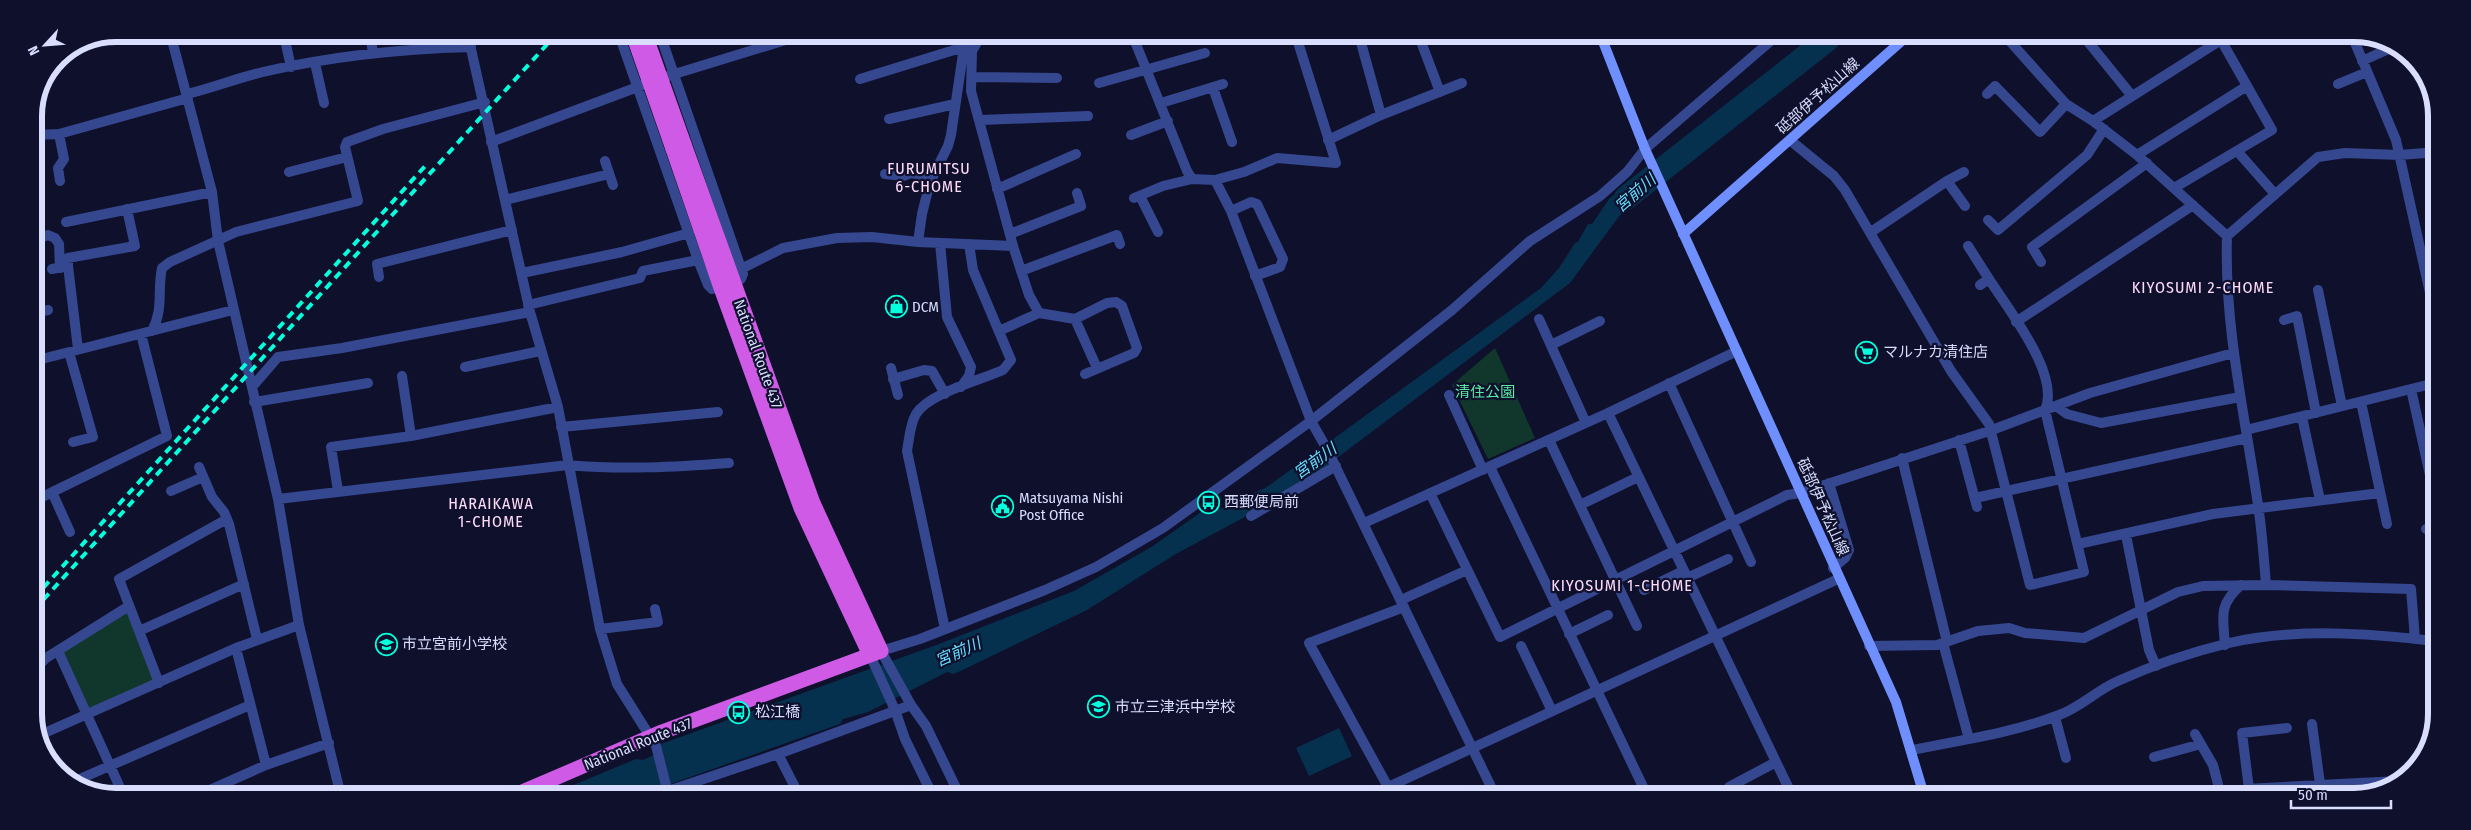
<svg xmlns="http://www.w3.org/2000/svg" width="2471" height="830" viewBox="0 0 2471 830" font-family="'Fira Sans Condensed','Noto Sans JP',sans-serif">
<style>
.green{fill:#11372c}
.water{fill:#06314e}
.lines{fill:none;stroke-linecap:round;stroke-linejoin:round}
.river{stroke:#06314e;stroke-width:24}
.minor{stroke:#35478f;stroke-width:10}
.tertiary{stroke:#35478f;stroke-width:10}
.secondary{stroke:#708fff;stroke-width:10}
.trunk{stroke:#ce5ae6;stroke-width:15}
.rail{stroke:#05ffdd;stroke-width:4;stroke-dasharray:8 6;stroke-linecap:butt}
.trunk-bridge{stroke:#ce5ae6;stroke-width:15}
.labels{text-anchor:middle;dominant-baseline:central;stroke-width:4.5;stroke-linejoin:round;paint-order:stroke}
.street-label{font-size:15px;fill:#d9deff;stroke:#0e102c}
.poi-label{font-size:15px;fill:#d9deff;stroke:#0e102c;text-anchor:start}
.park-label{font-size:15px;fill:#59eba4;stroke:#0e102c}
.neighbourhood-label{font-size:16px;letter-spacing:1px;fill:#ffdbfa;stroke:#0e102c}
.water-label{font-size:16px;font-style:italic;fill:#67ddff;stroke:#0e102c}
.rim{fill:none;stroke:#d9deff;stroke-width:6}
</style>
<rect width="100%" height="100%" fill="#0e102c"/>
<path class="green" d="M1495 348 1535 438 1488 459 1452 385Z
M127 612 154 682 88 710 62 653Z"/>
<path class="water" d="M1645 169 1654 187 1620 215 1570 283 1321 470 1278 499 1174 555 1087 610 973 665 954 674 947 672 868 712 843 719 840 724 645 793H554L636 759 643 760 658 753 661 744 939 644 1074 591 1153 546 1201 512 1222 508 1267 487 1541 288 1559 268 1575 243 1578 242 1588 224H1592L1609 199Z
M1339 728 1352 756 1309 776 1296 748Z"/>
<g class="lines">
<path class="river" d="M1626 198 1828 39"/>
<path class="minor" d="M2007 38 2066 104 2093 121 2137 155 2227 236
M2085 38 2132 96
M2353 38 2396 140 2436 320
M979 39 972 51 971 91 1013 246 1029 295 1039 313
M1134 39 1187 171 1192 179 1215 180 1231 211 1311 421
M1360 39 1381 115
M1420 39 1440 92
M172 40 212 192 218 241 278 499 299 625 340 792
M285 40 291 67
M371 40 373 53
M469 40 530 312 558 407 600 629 617 684 656 746 668 793
M621 40 698 260 708 285 712 289 741 279 743 274 662 40
M2362 61 2393 47
M315 63 324 103
M668 76 789 39
M972 77 1057 78
M860 79 964 47
M1099 83 1205 53
M2338 84 2367 72
M1213 88 1232 142
M187 94C212 88 237 78 263 72 331 56 401 49 471 47
M1987 94 1995 86 2040 132 2066 104
M1161 103 1223 84
M889 119 955 104
M981 120 1088 116
M2093 121 2224 38
M59 134 64 159 58 168 60 181
M34 135 59 134 188 98
M1131 135 1168 121
M1328 140 1381 115 1462 83
M1791 141 1834 176 1845 190 1951 371 1989 424 2030 585 2084 572 2045 410C2061 375 2008 309 1989 279L1980 285
M491 142 643 85
M1645 149 1773 39
M2237 151 2274 193
M2137 155 2247 86
M605 161 613 185
M289 172 347 157
M885 174 904 176 911 173 933 177
M1215 180 1244 172 1277 158 1336 163 1297 39
M1947 181 1965 206
M2174 188 2272 130 2221 40
M997 189 1076 154
M1140 196 1158 232
M1134 198 1163 186 1192 179
M505 200 609 174
M1231 211 1251 202 1257 204 1283 259 1280 267 1255 276
M1988 220 1998 230 2087 155 2104 129
M66 222 212 192
M1871 232 1947 181 1964 172
M1010 234 1081 206 1077 193
M34 240 48 235 55 238 59 244 60 268
M918 242 922 214 930 182 948 146 951 135 964 47 967 39
M940 243 947 317 971 367 969 376 961 387
M1968 246 1989 279
M2041 262 2032 247 2147 163
M68 266V258L135 246 127 209
M52 269 68 266 78 349
M741 269 783 248 837 238 872 237 918 242 1013 246
M1021 271 1117 235 1120 244
M522 273 622 252 689 233
M379 277 377 264 512 230
M2318 290 2342 406
M528 305 640 278 643 271 698 260
M34 313 48 310
M1075 319 1097 368
M1539 319 1586 423
M2284 320 2297 316 2316 413
M2016 322 2193 205
M152 331C164 308 157 291 162 268L170 262 236 232 358 201 345 147 347 142 383 129 485 102
M999 331 1039 313 1075 319 1107 303 1116 302 1122 306 1137 348 1134 353 1085 374
M1551 345 1600 321
M69 352 93 437 73 442
M34 361 233 310
M465 367 540 351
M891 368 898 395
M402 376 411 436
M893 379 924 370 932 371 945 394
M1669 383 1751 562
M252 387 278 357 342 348 530 312
M2411 389 2435 498
M1449 395 1483 470
M254 402 368 383
M2361 402 2387 524
M2056 406 2067 414 2101 423 2240 397
M1608 413 1792 795
M2302 417 2320 500
M561 427 718 412
M2246 430 2435 383
M1549 440 1637 626
M1959 440 1977 507
M1902 458 1947 642
M199 467 212 497 224 512 229 524 257 639
M1490 467 1647 795
M1829 483 1849 550 1845 558 1833 568
M171 491 203 477
M338 491 331 447 411 436 558 407
M52 492 70 532
M1430 493 1500 637 1787 495 1800 493 1992 430 2090 393 2233 353
M1975 498 2247 438
M278 499 568 465C623 470 675 467 729 463
M34 501 167 436 141 334
M1580 505 1638 477
M1251 516 1336 466
M1364 523 1608 413 1737 351
M2426 529 2434 527
M2126 535 2149 650 2156 666
M2078 544 2213 514 2380 493
M34 577 37 583
M1687 578 1728 559
M2266 585 2411 589 2415 639
M1644 590 1683 571
M1401 600 1467 570
M600 629 658 622 655 609
M945 629 907 451C909 440 910 424 916 414 929 393 981 380 1003 370L1011 360 973 270 969 244
M139 631 244 584
M1569 634 1608 615
M1943 643 1969 739
M2225 645C2223 617 2218 605 2241 585
M1521 646 1552 711
M1869 646 1937 645 1978 631 2009 628 2025 633 2084 638 2178 592 2203 586 2266 585C2264 558 2262 531 2258 505 2245 416 2224 326 2227 236L2318 157 2345 153 2400 155 2437 152
M236 648 266 765
M58 651 122 792
M34 670 46 658 129 606
M159 683 119 579 227 519
M2055 717 2066 758
M2312 724 2320 784
M2195 734 2213 765 2220 792
M40 735 236 648 299 625
M1912 750C1961 740 2012 733 2059 715 2081 707 2097 690 2118 681 2153 665 2192 652 2229 643 2295 628 2368 633 2434 641
M778 754 798 793
M2154 757 2201 744
M75 781 250 705
M1388 787 1309 643 1404 607
M1729 787 1776 762
M2249 789 2242 733 2287 728
M205 792 266 765 329 743
M662 793 778 754 911 705
M2207 796 2226 790 2399 781"/>
<path class="tertiary" d="M1311 421 1328 451 1495 795
M870 655 895 710 905 739 932 794
M959 794 926 726 911 705 881 651 920 639 1045 590 1096 567 1163 528 1311 421 1452 310 1530 241 1600 196 1627 172 1645 149
M1373 794 1838 579"/>
<path class="secondary" d="M1602 39 1645 149 1896 702 1924 795
M1683 234 1905 38"/>
<path class="trunk" d="M673 149 721 288 801 508 870 655
M520 793 662 732 881 651 813 503 684 144"/>
<path class="rail" d="M34 598 426 165
M34 610 551 40"/>
<path class="trunk-bridge" d="M635 40 673 149
M647 40 684 144"/>
</g>
<defs>
<symbol id="shop-ring" viewBox="-11 -11 22 22"><circle r="9.5" fill="#0e102c" stroke="#05ffdd" stroke-width="1.5"/><path d="M-5-2.5h2.3a2.7 3.5 0 0 1 5.4 0H5L5.5 6h-11ZM-1.5-2.5h3a1.5 2.3 0 0 0-3 0Z" fill="#05ffdd"/></symbol>
<symbol id="supermarket-ring" viewBox="-11 -11 22 22"><circle r="9.5" fill="#0e102c" stroke="#05ffdd" stroke-width="1.5"/><path d="M-6-5.5h2.5l.6 2H6L4.5 2H-2.5L-4.4-4H-6ZM-1.5 3.2a1.3 1.3 0 1 0 .1 0ZM3 3.2a1.3 1.3 0 1 0 .1 0Z" fill="#05ffdd"/></symbol>
<symbol id="bus-ring" viewBox="-11 -11 22 22"><circle r="9.5" fill="#0e102c" stroke="#05ffdd" stroke-width="1.5"/><path d="M-5-6H5V4H4V6H2V4H-2V6H-4V4H-5ZM-3.5-4V0h7V-4ZM-3.5 1.2v1.5H-2V1.2ZM2 1.2v1.5H3.5V1.2Z" fill="#05ffdd"/></symbol>
<symbol id="civic-ring" viewBox="-11 -11 22 22"><circle r="9.5" fill="#0e102c" stroke="#05ffdd" stroke-width="1.5"/><path d="M-.6-6.5H3V-4.5H.6V-3L4-1V1h2V6H-6V1h2V-1L-.6-3ZM-1.2 2.5V6h2.4V2.5Z" fill="#05ffdd"/></symbol>
<symbol id="school-ring" viewBox="-11 -11 22 22"><circle r="9.5" fill="#0e102c" stroke="#05ffdd" stroke-width="1.5"/><path d="M0-5L7-2L0 1L-7-2ZM-4 1L0 2.5L4 1V4Q0 6-4 4Z" fill="#05ffdd"/></symbol>
</defs>
<g fill-rule="evenodd">
<use href="#shop-ring" x="884" y="294" width="25" height="25"/>
<use href="#supermarket-ring" x="1854" y="340" width="25" height="25"/>
<use href="#bus-ring" x="1196" y="490" width="25" height="25"/>
<use href="#civic-ring" x="990" y="494" width="25" height="25"/>
<use href="#school-ring" x="374" y="632" width="25" height="25"/>
<use href="#school-ring" x="1086" y="694" width="25" height="25"/>
<use href="#bus-ring" x="726" y="700" width="25" height="25"/>
</g>
<g class="labels">
<g class="street-label">
<text transform="translate(1818 96) rotate(-42)">砥部伊予松山線</text>
<text transform="translate(758 354) rotate(70)">National Route 437</text>
<text transform="translate(1823 507) rotate(66)">砥部伊予松山線</text>
<text transform="translate(638 744) rotate(-22)">National Route 437</text>
</g>
<g class="poi-label">
<text x="912" y="307">DCM</text>
<text x="1883" y="352">マルナカ清住店</text>
<text x="1019" y="498">Matsuyama Nishi<tspan x="1019" dy="17">Post Office</tspan></text>
<text x="1224" y="502">西郵便局前</text>
<text x="402" y="644">市立宮前小学校</text>
<text x="1115" y="707">市立三津浜中学校</text>
<text x="755" y="712">松江橋</text>
</g>
<g class="park-label">
<text x="1485" y="392">清住公園</text>
</g>
<g class="neighbourhood-label">
<text x="929" y="168">FURUMITSU<tspan x="929" dy="18">6-CHOME</tspan></text>
<text x="2203" y="287">KIYOSUMI 2-CHOME</text>
<text x="491" y="503">HARAIKAWA<tspan x="491" dy="18">1-CHOME</tspan></text>
<text x="1622" y="585">KIYOSUMI 1-CHOME</text>
</g>
<g class="water-label">
<text transform="translate(1635 193) rotate(-41)">宮前川</text>
<text transform="translate(1315 461) rotate(-36)">宮前川</text>
<text transform="translate(958 652) rotate(-24)">宮前川</text>
</g>
</g>
<path d="M0 0H2471V830H0ZM116 42H2354A74 74 0 0 1 2428 116V714A74 74 0 0 1 2354 788H116A74 74 0 0 1 42 714V116A74 74 0 0 1 116 42Z" fill="#0e102c" fill-rule="evenodd"/>
<path class="rim" d="M116 42H2354A74 74 0 0 1 2428 116V714A74 74 0 0 1 2354 788H116A74 74 0 0 1 42 714V116A74 74 0 0 1 116 42Z"/>
<g transform="translate(45 45) rotate(244)" stroke="#0e102c" stroke-width="4" paint-order="stroke">
<path d="M0-4L9 19L0 12L-9 19Z" fill="#d9deff"/>
<text y="-8" font-size="14" font-weight="bold" text-anchor="middle" fill="#d9deff">N</text>
</g>
<path d="M2291 800v8h100v-8" fill="none" stroke="#d9deff" stroke-width="2.5"/>
<text x="2298" y="800" font-size="15" fill="#d9deff" stroke="#0e102c" stroke-width="4" paint-order="stroke">50 m</text>
</svg>
